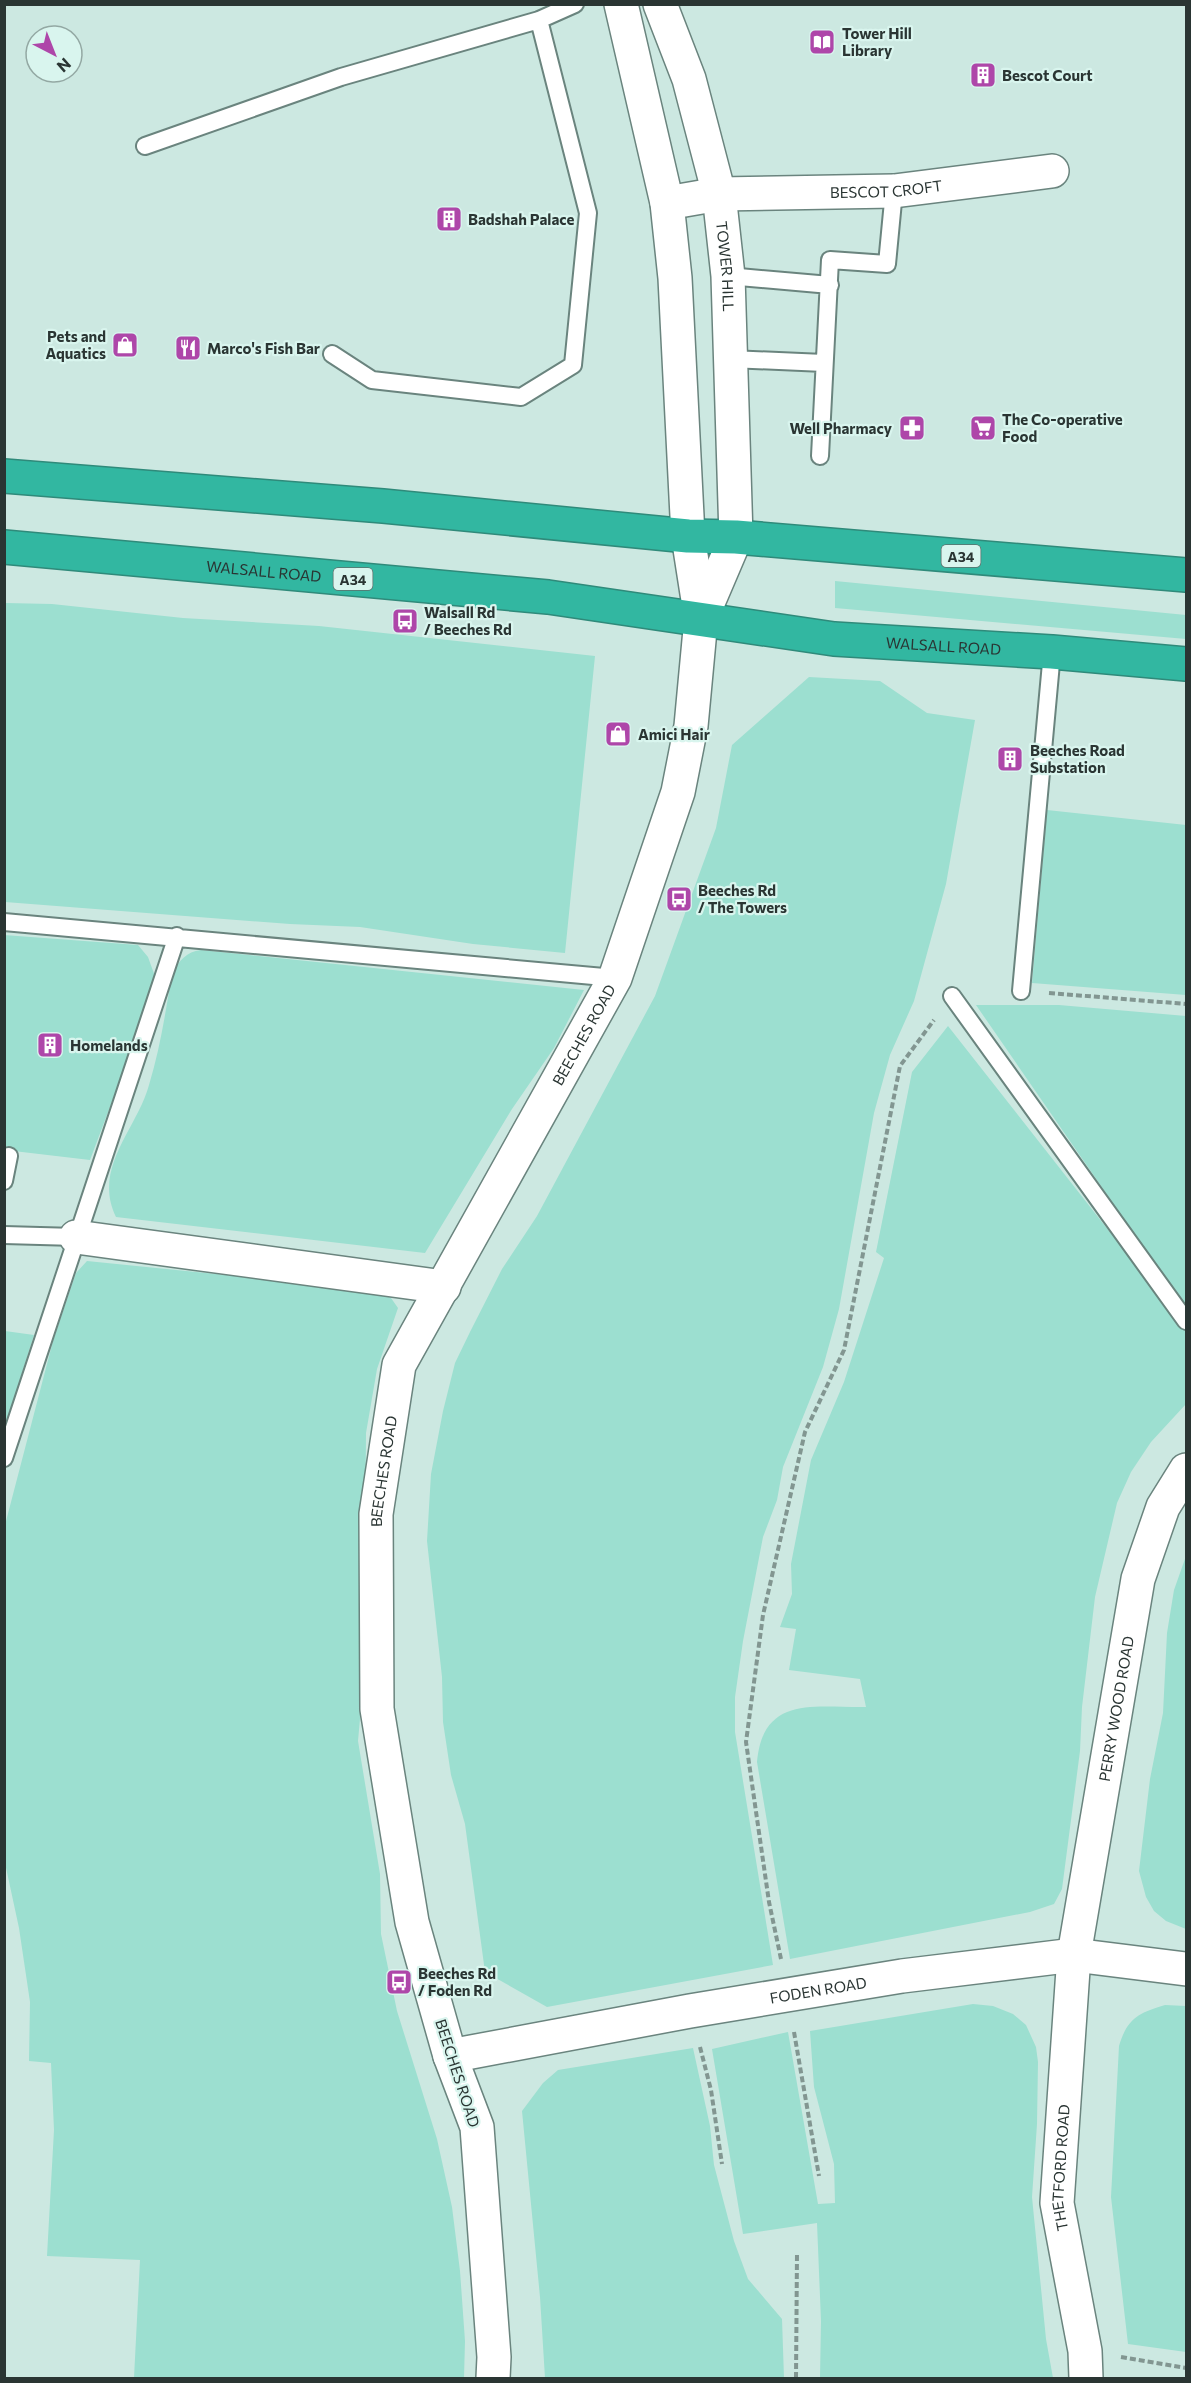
<svg xmlns="http://www.w3.org/2000/svg" width="1191" height="2383" viewBox="0 0 1191 2383" font-family="Commissioner,sans-serif">
<style>
.green{fill:#9cdfd0}
.lines{fill:none;stroke-linecap:round;stroke-linejoin:round}
.lane-casing{stroke:#6a847e;stroke-width:20}
.street-casing{stroke:#6a847e;stroke-width:36}
.highway-casing{stroke:#2f8a7a;stroke-width:36}
.path{stroke:#829691;stroke-width:4;stroke-dasharray:6 3;stroke-linecap:butt}
.lane{stroke:#fff;stroke-width:16}
.street{stroke:#fff;stroke-width:33}
.highway{stroke:#32b7a1;stroke-width:33}
.labels{text-anchor:middle;dominant-baseline:central;stroke-width:4.5;stroke-linejoin:round;paint-order:stroke}
.shield{fill:#d9f5ee;stroke:#5e6f6b;stroke-width:1.5}
.shield-label{font-size:14px;font-weight:bold;fill:#2a3533}
.poi-label{font-size:15px;font-weight:bold;fill:#2a3533;stroke:#d9f5ee;text-anchor:start}
.street-label{font-size:15px;fill:#2a3533;stroke:#d9f5ee}
</style>
<rect width="100%" height="100%" fill="#cce8e1"/>
<path class="green" d="M835 581 1186 615V639L835 608Z
M5 603 52 604 183 618 319 626 595 656 565 953 473 944 360 927 290 924 5 902Z
M809 677 880 681 927 713 975 720 946 884 914 1001 890 1055 874 1113 839 1309 823 1367 783 1467 777 1500 763 1537 743 1641 735 1697V1732L773 1965 547 2007 485 1972 465 1824 451 1775 443 1722 442 1677 427 1541 431 1474 443 1411 455 1363 470 1332 502 1269 537 1216 655 996 716 828 732 745Z
M1047 810 1186 825V995L1032 983Z
M4 935 138 945 148 957 157 982 90 1160 5 1150Z
M201 950 584 990 554 1048 512 1109 425 1253 116 1217C92 1168 137 1129 149 1085 160 1049 166 1010 172 973 180 960 186 952 201 950Z
M976 1005H1059L1186 1016V1309Z
M948 1026 1186 1329V1404L1151 1442 1131 1472 1117 1503 1095 1597 1082 1707 1080 1751 1062 1889 1054 1904 1030 1912 790 1959 757 1762C763 1694 816 1708 866 1707L860 1679 789 1670 796 1629 780 1627 792 1594 791 1564 811 1460 844 1382 884 1258 876 1252 912 1072Z
M87 1261 374 1290 391 1298 398 1308 377 1369 366 1433 364 1674 358 1741 380 1874 381 1934 397 2011 437 2139 452 2207 460 2271 465 2341 464 2378H134L140 2260 47 2256 54 2130 51 2063 29 2061 30 2002 19 1928 5 1863V1525L53 1341 76 1273Z
M5 1331 34 1335 5 1427 4 1331Z
M1186 1556V1929L1166 1921 1154 1911 1146 1897 1139 1871 1150 1779 1163 1713 1167 1633 1174 1590Z
M973 2004 993 2006 1013 2014 1026 2025 1036 2047 1038 2062 1037 2124 1032 2197 1046 2339 1053 2378H820L821 2321 817 2223 743 2234 712 2049 788 2032 818 2204 835 2203 834 2164 814 2087 810 2031Z
M1165 2005 1186 2006V2352L1128 2344 1111 2197 1119 2046C1127 2019 1138 2013 1165 2005Z
M693 2048 710 2126 714 2165 734 2241 748 2279 782 2319 784 2378H545L540 2297 522 2111 543 2083 558 2070Z"/>
<g class="lines">
<defs>
<path id="lane" d="M145 146 341 77 539 20 575 4
M728 276 830 285
M332 354 372 380 521 397 573 365 588 213 539 20
M730 359 824 363
M820 456 830 260 887 264 894 191
M4 922 615 978
M1021 991 1052 652
M952 996 1186 1321
M4 1181 9 1156
M4 1235 76 1237
M4 1458 177 936"/>
<g id="street">
<path id="s1" d="M660 4 689 79 719 194 728 276 736 537 701 619"/>
<path id="s2" d="M667 203 719 194 894 191 1052 171"/>
<path d="M76 1237 444 1287"/>
<path id="s3" d="M450 2056 690 2011 902 1976 1074 1955 1186 1969"/>
<path id="s4" d="M493 2378 494 2357 477 2127 450 2056 412 1922 377 1709 376 1514 399 1365 615 978 678 792 691 726 701 619 688 536 675 278 667 203 621 4"/>
<path id="s5" d="M1086 2378 1085 2351 1057 2203 1074 1955 1138 1579 1163 1507 1186 1470"/>
</g>
<g id="highway">
<path d="M4 476 383 506 688 536 736 537 1186 575"/>
<path id="s6" d="M4 547 548 597 834 639 1052 652 1186 664"/>
</g>
</defs>
<use href="#lane" class="lane-casing"/>
<use href="#street" class="street-casing"/>
<use href="#highway" class="highway-casing"/>
<path class="path" d="M1049 993 1186 1004
M781 1959 769 1902 746 1742 763 1615 805 1432 844 1350 900 1066 934 1020
M794 2032 819 2176
M700 2047 711 2090 722 2164
M1121 2357 1186 2368
M796 2378 797 2253"/>
<use href="#lane" class="lane"/>
<use href="#street" class="street"/>
<use href="#highway" class="highway"/>
</g>
<defs>
<symbol id="library-square" viewBox="-11 -11 22 22"><rect x="-9" y="-9" width="18" height="18" rx="4" fill="#ae46a9" stroke="#d9f5ee"/><path d="M-6-4Q-3-5.5-.7-3.5V5Q-3 3-6 4ZM6-4Q3-5.5 .7-3.5V5Q3 3 6 4Z" fill="#fff"/></symbol>
<symbol id="building-square" viewBox="-11 -11 22 22"><rect x="-9" y="-9" width="18" height="18" rx="4" fill="#ae46a9" stroke="#d9f5ee"/><path d="M-4-6H4V6H1V3H-1V6H-4ZM-2.5-4.3h1.7v1.8h-1.7ZM.8-4.3h1.7v1.8H.8ZM-2.5-1h1.7V.8h-1.7ZM.8-1h1.7V.8H.8Z" fill="#fff"/></symbol>
<symbol id="shop-square" viewBox="-11 -11 22 22"><rect x="-9" y="-9" width="18" height="18" rx="4" fill="#ae46a9" stroke="#d9f5ee"/><path d="M-5-2.5h2.3a2.7 3.5 0 0 1 5.4 0H5L5.5 6h-11ZM-1.5-2.5h3a1.5 2.3 0 0 0-3 0Z" fill="#fff"/></symbol>
<symbol id="restaurant-square" viewBox="-11 -11 22 22"><rect x="-9" y="-9" width="18" height="18" rx="4" fill="#ae46a9" stroke="#d9f5ee"/><path d="M-5-6h1v4h1v-4h1v4h1v-4h1v5L-1.5 .5V6h-2V.5L-5-1ZM5-6V6H3V1.5H1.5Q1.5-4 5-6Z" fill="#fff"/></symbol>
<symbol id="pharmacy-square" viewBox="-11 -11 22 22"><rect x="-9" y="-9" width="18" height="18" rx="4" fill="#ae46a9" stroke="#d9f5ee"/><path d="M-2-6h4v4h4v4h-4v4h-4v-4h-4v-4h4Z" fill="#fff"/></symbol>
<symbol id="supermarket-square" viewBox="-11 -11 22 22"><rect x="-9" y="-9" width="18" height="18" rx="4" fill="#ae46a9" stroke="#d9f5ee"/><path d="M-6-5.5h2.5l.6 2H6L4.5 2H-2.5L-4.4-4H-6ZM-1.5 3.2a1.3 1.3 0 1 0 .1 0ZM3 3.2a1.3 1.3 0 1 0 .1 0Z" fill="#fff"/></symbol>
<symbol id="bus-square" viewBox="-11 -11 22 22"><rect x="-9" y="-9" width="18" height="18" rx="4" fill="#ae46a9" stroke="#d9f5ee"/><path d="M-5-6H5V4H4V6H2V4H-2V6H-4V4H-5ZM-3.5-4V0h7V-4ZM-3.5 1.2v1.5H-2V1.2ZM2 1.2v1.5H3.5V1.2Z" fill="#fff"/></symbol>
</defs>
<g fill-rule="evenodd">
<use href="#library-square" x="807" y="27" width="30" height="30"/>
<use href="#building-square" x="968" y="60" width="30" height="30"/>
<use href="#building-square" x="434" y="204" width="30" height="30"/>
<use href="#shop-square" x="110" y="330" width="30" height="30"/>
<use href="#restaurant-square" x="173" y="333" width="30" height="30"/>
<use href="#pharmacy-square" x="897" y="413" width="30" height="30"/>
<use href="#supermarket-square" x="968" y="413" width="30" height="30"/>
<use href="#bus-square" x="390" y="606" width="30" height="30"/>
<use href="#shop-square" x="603" y="719" width="30" height="30"/>
<use href="#building-square" x="995" y="744" width="30" height="30"/>
<use href="#bus-square" x="664" y="884" width="30" height="30"/>
<use href="#building-square" x="35" y="1030" width="30" height="30"/>
<use href="#bus-square" x="384" y="1967" width="30" height="30"/>
</g>
<g class="labels">
<g class="shield">
<rect x="941.5" y="545" width="39" height="22" rx="4.5"/>
<rect x="333.5" y="568" width="39" height="22" rx="4.5"/>
</g>
<g class="shield-label">
<text x="961" y="556">A34</text>
<text x="353" y="579">A34</text>
</g>
<g class="poi-label">
<text x="842" y="33">Tower Hill<tspan x="842" dy="17">Library</tspan></text>
<text x="1002" y="75">Bescot Court</text>
<text x="468" y="219">Badshah Palace</text>
<text x="106" y="336" text-anchor="end">Pets and<tspan x="106" dy="17">Aquatics</tspan></text>
<text x="207" y="348">Marco's Fish Bar</text>
<text x="1002" y="419">The Co-operative<tspan x="1002" dy="17">Food</tspan></text>
<text x="892" y="428" text-anchor="end">Well Pharmacy</text>
<text x="424" y="612">Walsall Rd<tspan x="424" dy="17">/ Beeches Rd</tspan></text>
<text x="638" y="734">Amici Hair</text>
<text x="1030" y="750">Beeches Road<tspan x="1030" dy="17">Substation</tspan></text>
<text x="698" y="890">Beeches Rd<tspan x="698" dy="17">/ The Towers</tspan></text>
<text x="70" y="1045">Homelands</text>
<text x="418" y="1973">Beeches Rd<tspan x="418" dy="17">/ Foden Rd</tspan></text>
</g>
<g class="street-label">
<text stroke="none"><textPath href="#s2" startOffset="220">BESCOT CROFT</textPath></text>
<text stroke="none"><textPath href="#s1" startOffset="272">TOWER HILL</textPath></text>
<text stroke="none"><textPath href="#s6" startOffset="261">WALSALL ROAD</textPath></text>
<text stroke="none"><textPath href="#s6" startOffset="945">WALSALL ROAD</textPath></text>
<text stroke="none"><textPath href="#s4" startOffset="1407">BEECHES ROAD</textPath></text>
<text stroke="none"><textPath href="#s4" startOffset="921">BEECHES ROAD</textPath></text>
<text stroke="none"><textPath href="#s5" startOffset="676">PERRY WOOD ROAD</textPath></text>
<text stroke="none"><textPath href="#s3" startOffset="374">FODEN ROAD</textPath></text>
<text transform="translate(458 2073) rotate(72)">BEECHES ROAD</text>
<text stroke="none"><textPath href="#s5" startOffset="213">THETFORD ROAD</textPath></text>
</g>
</g>
<rect width="1191" height="2383" fill="none" stroke="#2a3533" stroke-width="12"/>
<g transform="translate(54 54) rotate(138)"><circle r="28" fill="#d9f5ee" stroke="#93a8a3" stroke-width="1.5"/>
<path d="M0-4.5L10 22L0 15L-10 22Z" fill="#ae46a9"/>
<text y="-9" font-size="16" font-weight="bold" text-anchor="middle" fill="#2a3533">N</text>
</g>
</svg>
